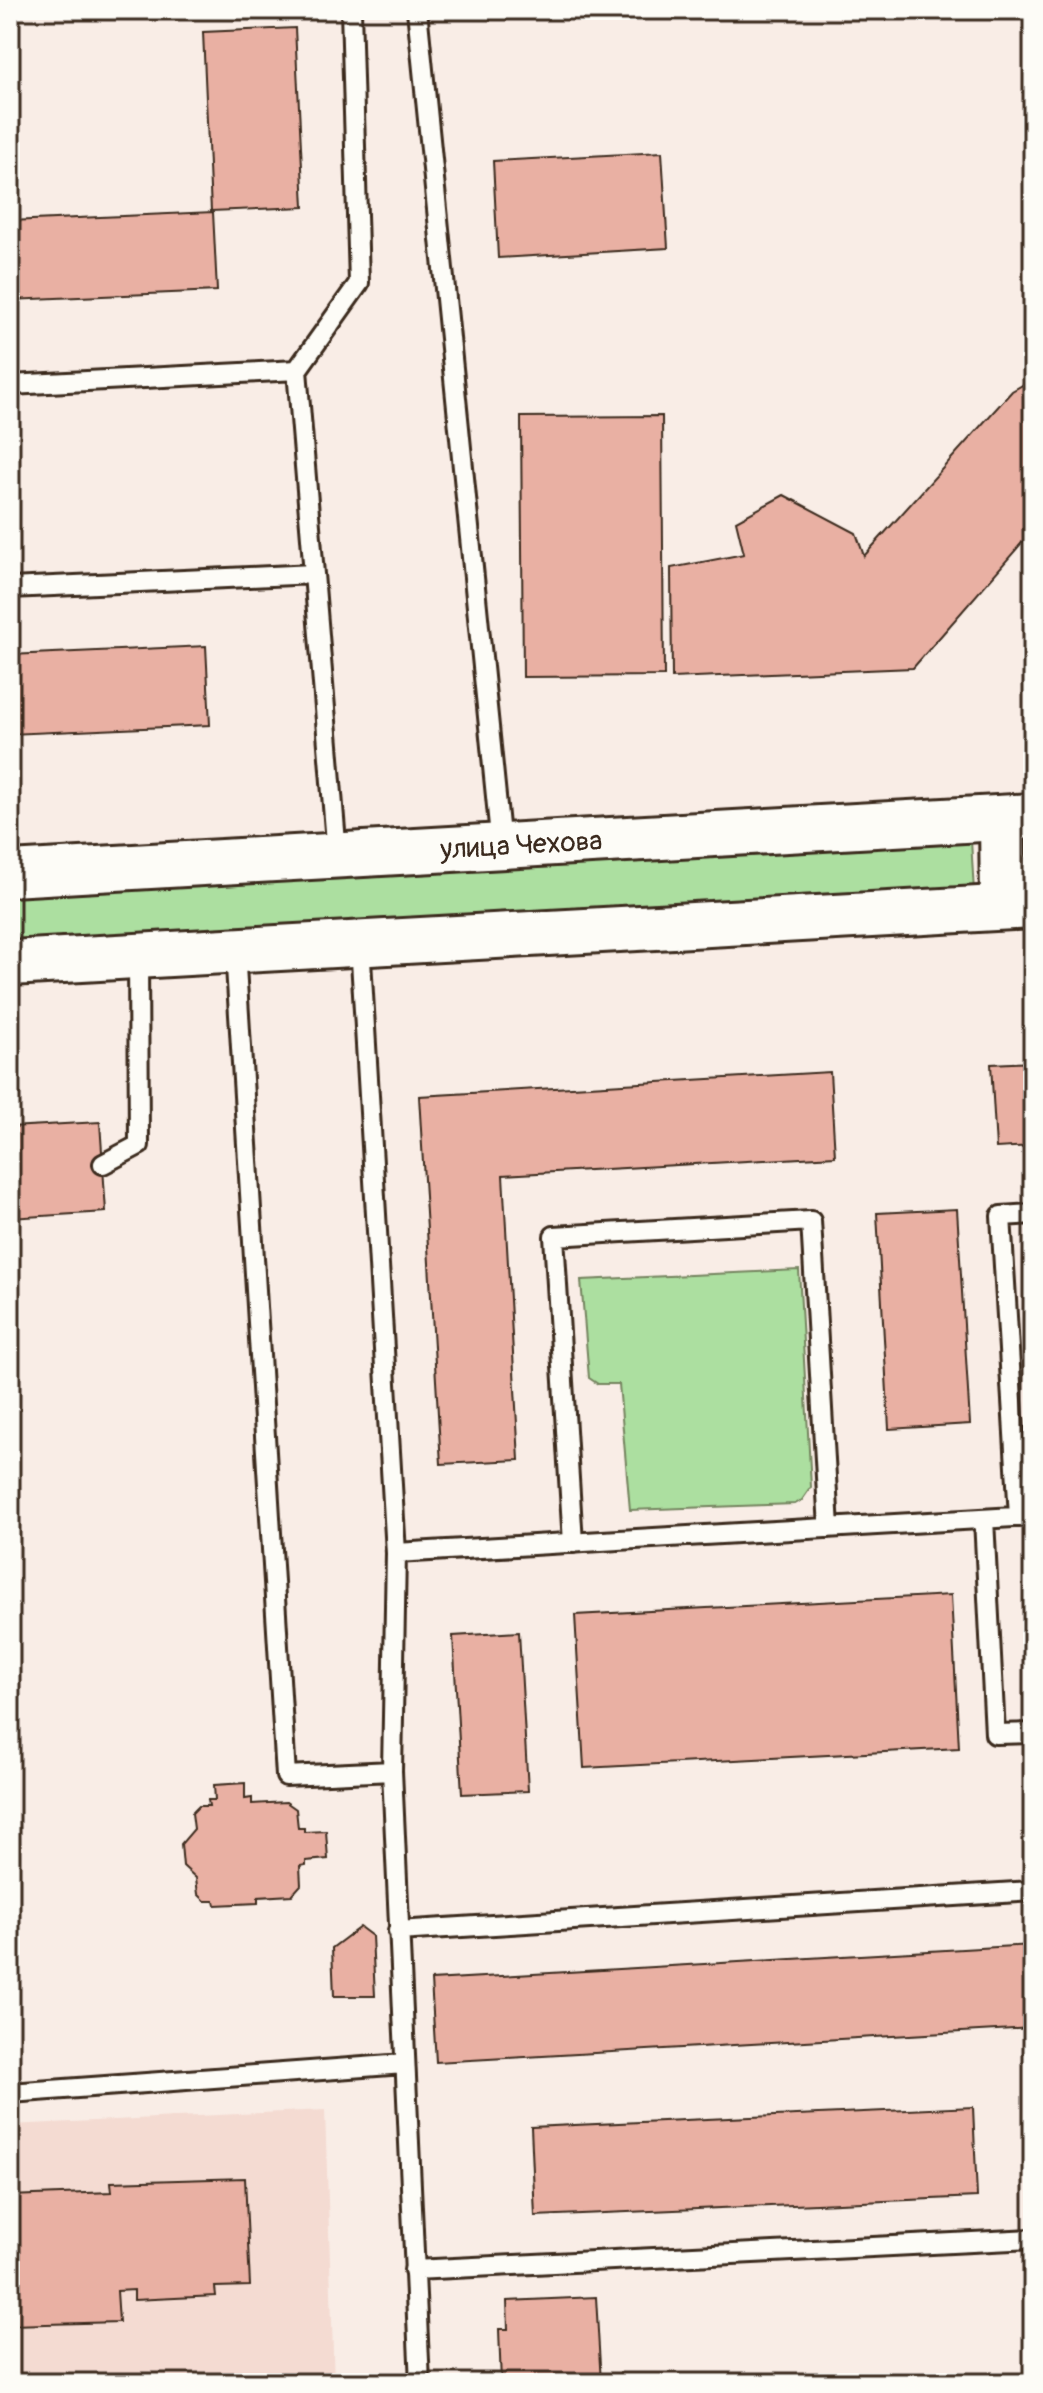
<svg xmlns="http://www.w3.org/2000/svg" width="1043" height="2393" viewBox="0 0 1043 2393" font-family="Pangolin,sans-serif">
<style>
.built{fill:#f4dbd2}
.green{fill:#acdfa0;stroke:#74845f;stroke-width:2}
.building{fill:#e9b0a3;stroke:#3b2a1e;stroke-width:2}
.lines{fill:none;stroke-linecap:round;stroke-linejoin:round}
.service-casing{stroke:#3b2a1e;stroke-width:24}
.tertiary-casing{stroke:#3b2a1e;stroke-width:50}
.service{stroke:#fdfcf7;stroke-width:18}
.tertiary{stroke:#fdfcf7;stroke-width:44}
.labels{text-anchor:middle;dominant-baseline:central;stroke-width:6;stroke-linejoin:round;paint-order:stroke}
.street-label{font-size:28px;fill:#3b2a1e;stroke:#fdfcf7}
</style>
<rect width="100%" height="100%" fill="#f9ede6"/>
<filter id="ink" filterUnits="userSpaceOnUse"><feTurbulence type="fractalNoise" baseFrequency=".0125" numOctaves="2"/><feDisplacementMap in="SourceGraphic" scale="16" xChannelSelector="R" yChannelSelector="G"/><feConvolveMatrix kernelMatrix="1 2 1 2 8 2 1 2 1" color-interpolation-filters="sRGB"/></filter>
<g filter="url(#ink)">
<path class="built" d="M325 2110 334 2383H10V2125Z"/>
<path class="green" d="M971 840 974 892 10 945V893Z
M799 1270 811 1487 802 1500 795 1504 630 1510 619 1384H598L589 1378 581 1280Z"/>
<path class="building" d="M295 28 304 207 211 211 203 32Z
M662 152 668 248 498 258 493 161Z
M213 212 217 291 10 300V221Z
M1033 379V530L913 668 672 678 671 568 744 554 736 521 784 495 856 533 864 556 1012 391Z
M662 416 664 676 523 677 521 417Z
M206 646 210 725 10 734V655Z
M1033 1062V1146L996 1148 991 1064Z
M830 1072 835 1156 503 1175 519 1460 441 1464 419 1096Z
M100 1122 106 1212 10 1218V1127Z
M957 1209 970 1424 889 1429 877 1213Z
M951 1595 959 1748 584 1768 575 1615Z
M519 1632 528 1791 462 1794 453 1636Z
M245 1783V1799L252 1798V1804L286 1802 296 1809 298 1828H304V1832L326 1831 328 1859 306 1861V1865L300 1866 301 1885 292 1895 258 1897V1903L215 1905 214 1901H205L198 1894 196 1878 183 1866 181 1844 194 1829 192 1813 199 1806H209L208 1800H215L214 1785Z
M360 1927 372 1936 375 1996H334L332 1948Z
M1033 1945V2028L436 2062 431 1980Z
M973 2107 977 2197 535 2216 531 2127Z
M245 2178 250 2286 215 2287 216 2296 134 2300V2290L117 2291 119 2322 10 2325V2196L112 2192 111 2182Z
M596 2297 601 2383H501L499 2329H508L507 2301Z
M111 2379V2383H10V2382Z"/>
<g class="lines">
<defs>
<path id="service" d="M417 10 501 846
M10 385 297 370
M314 574 297 370 359 283 351 10
M10 588 314 574 337 855
M360 943 396 1553 392 1771 420 2383
M235 950 286 1776 392 1771
M103 1164 139 1145 138 955
M1019 1517 1001 1216 1033 1214
M984 1519 995 1734 1033 1733
M573 1543 554 1236 811 1221 829 1528
M396 1553 1033 1516
M398 1931 1033 1891
M10 2093 404 2064
M414 2270 1033 2239"/>
<g id="tertiary">
<path d="M1002 818 1003 907"/>
<path id="s1" d="M10 874 1033 816"/>
<path d="M10 963 1033 906"/>
</g>
</defs>
<use href="#service" class="service-casing"/>
<use href="#tertiary" class="tertiary-casing"/>
<use href="#service" class="service"/>
<use href="#tertiary" class="tertiary"/>
</g>
</g>
<g class="labels">
<g class="street-label">
<text stroke="none"><textPath href="#s1" startOffset="512">улица Чехова</textPath></text>
</g>
</g>
<rect width="1043" height="2393" fill="none" stroke="#fdfcf7" stroke-width="40"/>
<rect x="20" y="20" width="1003" height="2353" fill="none" stroke="#3b2a1e" stroke-width="3" filter="url(#ink)"/>
</svg>
